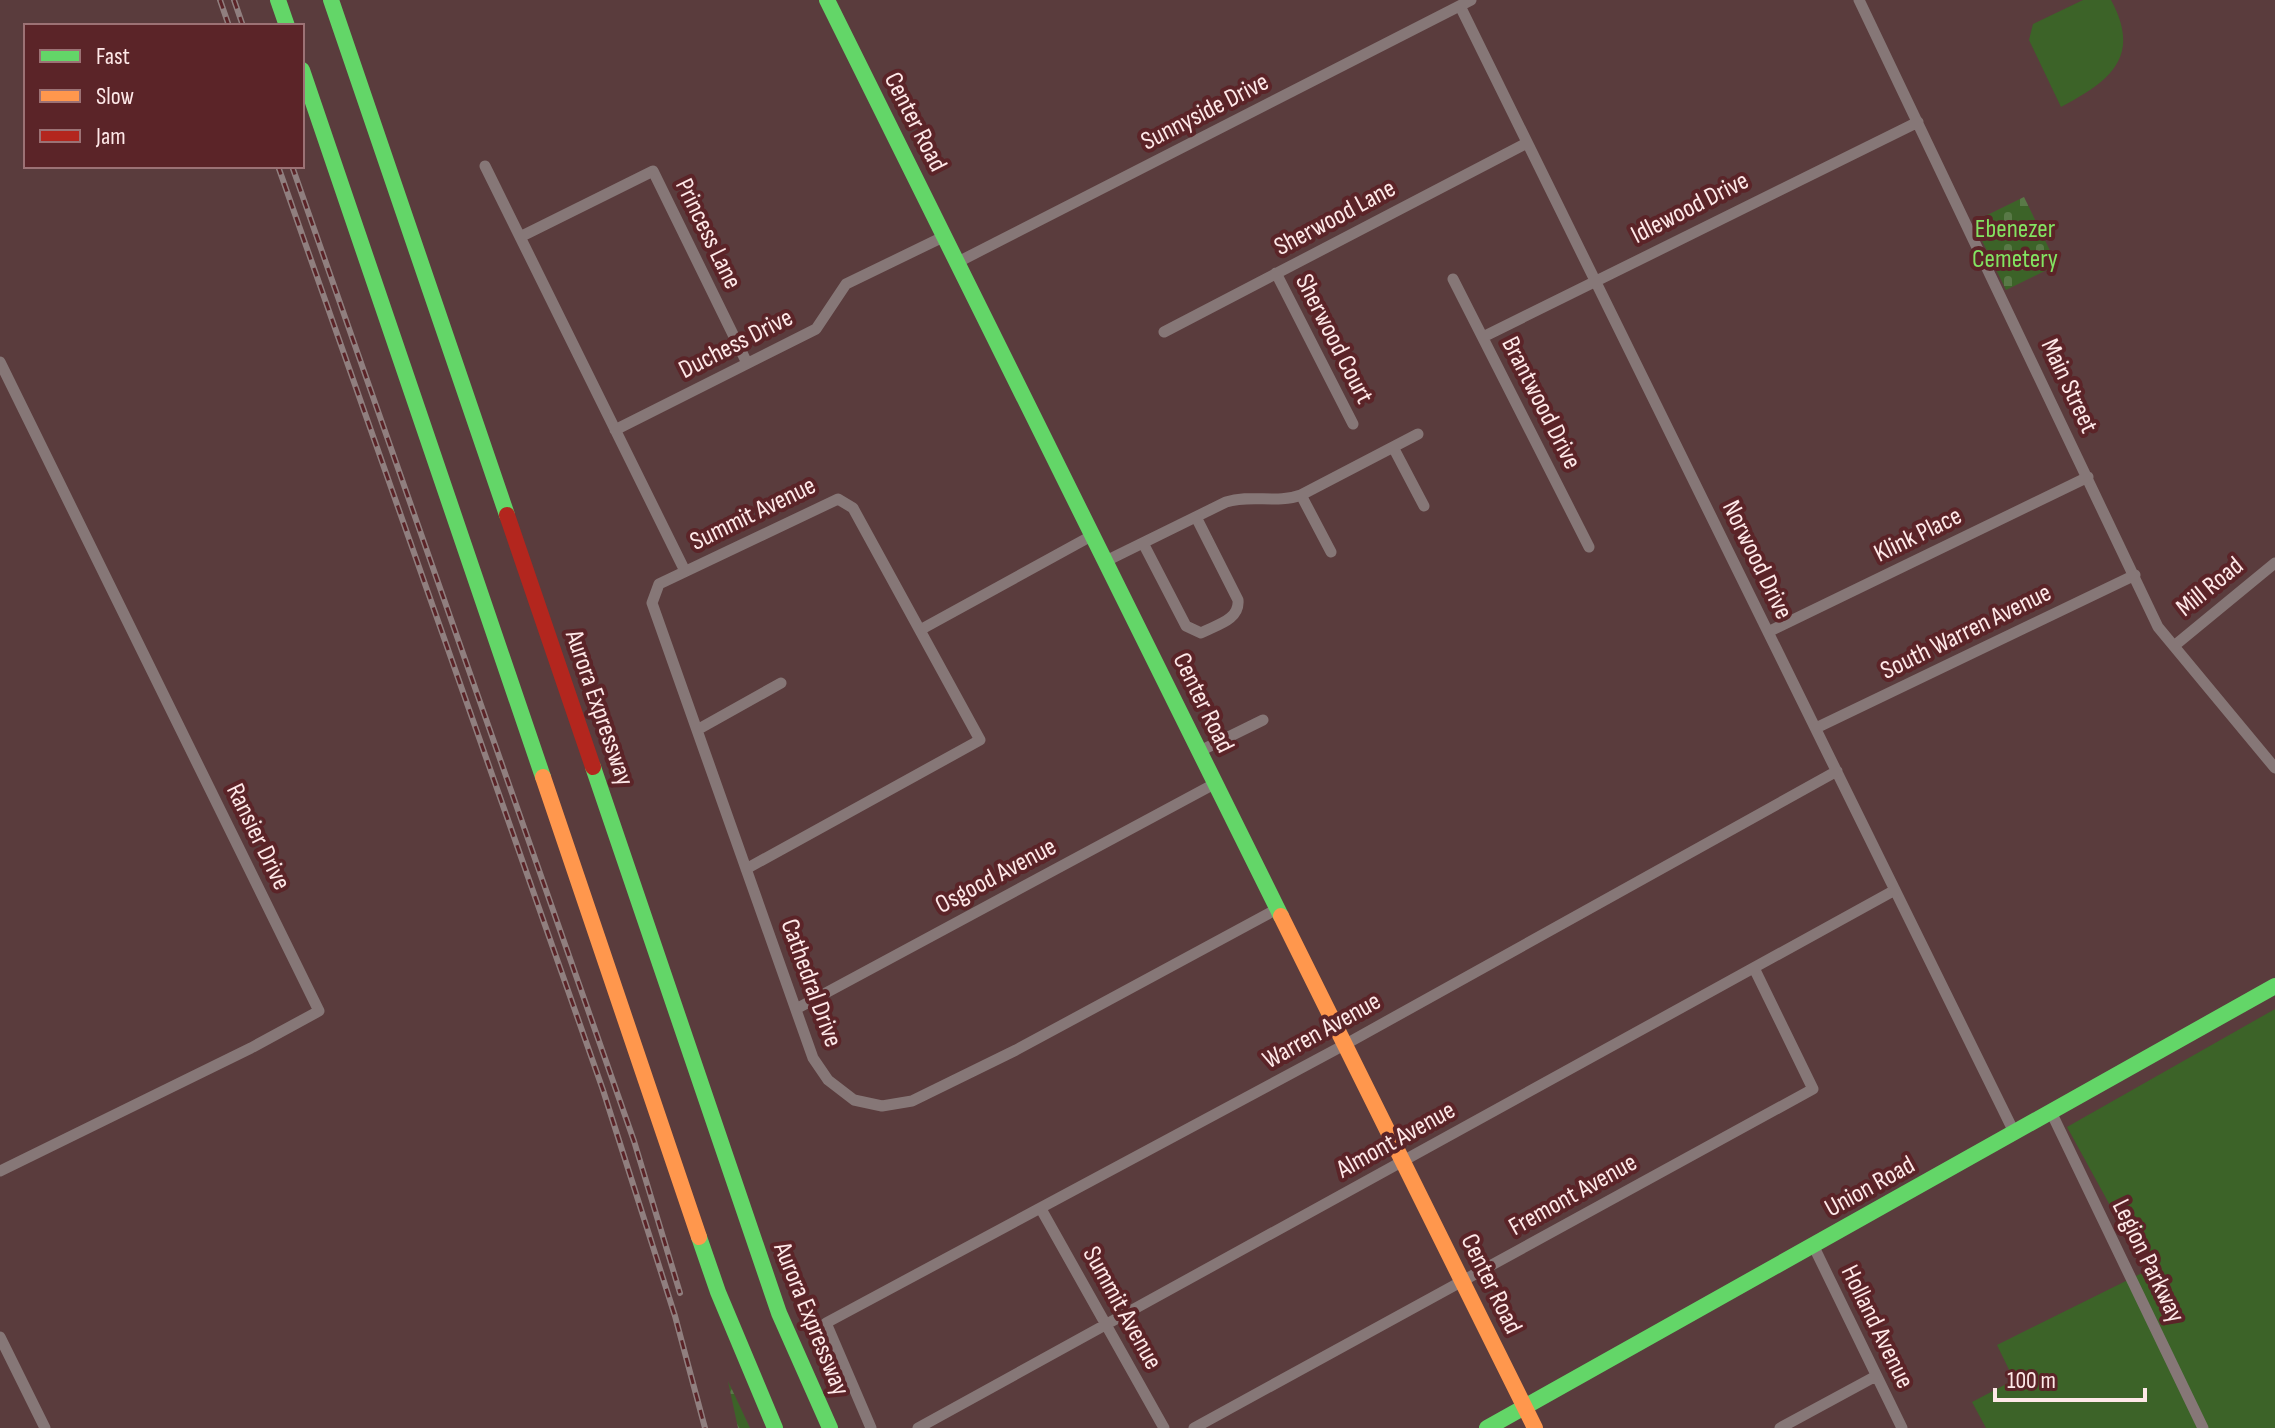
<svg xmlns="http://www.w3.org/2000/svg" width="2275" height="1428" viewBox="0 0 2275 1428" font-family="'Sofia Sans Condensed',sans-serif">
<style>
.forest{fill:url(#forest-firs)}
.cemetery{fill:url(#cemetery-stones)}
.park{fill:#3c6328}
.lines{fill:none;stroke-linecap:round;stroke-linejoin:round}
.street{stroke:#867777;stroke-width:11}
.fast{stroke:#63d668;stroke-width:16}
.slow{stroke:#ff974d;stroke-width:16}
.jam{stroke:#b3261e;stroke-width:16}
.rail-casing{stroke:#907f7f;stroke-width:6}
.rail{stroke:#5b2428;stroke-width:3;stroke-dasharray:9;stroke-linecap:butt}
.labels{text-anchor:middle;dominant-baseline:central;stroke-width:8;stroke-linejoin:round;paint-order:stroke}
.street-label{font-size:26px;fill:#fee8e8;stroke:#5b2428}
.park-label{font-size:26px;fill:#83e361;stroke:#5b2428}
</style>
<defs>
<pattern id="forest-firs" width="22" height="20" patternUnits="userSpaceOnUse" patternTransform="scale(2)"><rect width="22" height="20" fill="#3c6328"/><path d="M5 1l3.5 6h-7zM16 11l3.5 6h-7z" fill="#597947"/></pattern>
<pattern id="cemetery-stones" width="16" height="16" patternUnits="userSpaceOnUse" patternTransform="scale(2)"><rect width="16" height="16" fill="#3c6328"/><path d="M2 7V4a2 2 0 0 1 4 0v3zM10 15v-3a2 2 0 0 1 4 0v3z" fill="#597947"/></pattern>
</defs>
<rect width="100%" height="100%" fill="#5a3c3d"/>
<path class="forest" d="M728 1381 750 1428H738Z"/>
<path class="cemetery" d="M2024 197 2057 265 2006 290 1973 222Z"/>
<path class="park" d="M2083 0H2111C2142 57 2110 81 2061 107L2029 40 2033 24Z
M2275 1009V1428H1986L1972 1402 2014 1380 1997 1345 2146 1271 2067 1127Z"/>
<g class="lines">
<path class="street" d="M1859 0 2158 627 2275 768
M1460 6 2015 1134
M485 166 685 571
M520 237 653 171 747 363
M958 262 1471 0
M1276 273 1353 424
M1453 279 1589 547
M1164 332 1527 143
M1483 337 1918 122
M0 362 319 1011 251 1048 0 1171
M615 430 816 329 846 284 945 236
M1393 447 1424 506
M1301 495 1331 552
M1143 543 1186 626 1201 633C1216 625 1240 620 1238 600L1196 517
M1106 561 1226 502C1251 494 1277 504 1301 495L1418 434
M920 630 1093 535
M1768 632 2088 477
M2174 646 2275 563
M1816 728 2135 575
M697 730 781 683
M1200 751 1263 720
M746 869 980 740 853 508 838 499 659 584 652 603 813 1058 828 1080 854 1100 882 1106 912 1101 1016 1050 1279 908
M796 1009 1216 783
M2052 1114 2203 1428
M1041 1209 1164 1428
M1813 1245 1902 1428
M0 1337 45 1428
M871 1428 826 1323 1346 1044 1837 771
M918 1428 1895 890
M1194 1428 1813 1089 1754 968
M1780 1428 1876 1376"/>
<path class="fast" d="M278 0 287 26
M331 0 507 515
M827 0 1281 916
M302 70 543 777
M593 767 779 1313 830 1428
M699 1237 718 1292 775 1428
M1487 1428 2275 986"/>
<path class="slow" d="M543 777 699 1237
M1281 916 1535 1428"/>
<path class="jam" d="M507 515 593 767"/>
<defs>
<path id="rail" d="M220 0 229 26
M234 0 243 26
M278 166 603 1090 675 1316 705 1428
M292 166 634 1141 680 1293"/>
</defs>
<use href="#rail" class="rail-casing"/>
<use href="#rail" class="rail"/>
</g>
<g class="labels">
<g class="street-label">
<text transform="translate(1205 112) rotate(-27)">Sunnyside Drive</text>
<text transform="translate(915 122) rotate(63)">Center Road</text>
<text transform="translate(1690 208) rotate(-27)">Idlewood Drive</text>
<text transform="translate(1335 218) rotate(-28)">Sherwood Lane</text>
<text transform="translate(708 234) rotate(64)">Princess Lane</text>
<text transform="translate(1334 339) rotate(63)">Sherwood Court</text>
<text transform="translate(736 344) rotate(-27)">Duchess Drive</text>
<text transform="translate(2069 386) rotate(65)">Main Street</text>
<text transform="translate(1541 403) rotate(63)">Brantwood Drive</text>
<text transform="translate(753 514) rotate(-26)">Summit Avenue</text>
<text transform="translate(1918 535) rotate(-26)">Klink Place</text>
<text transform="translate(1757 560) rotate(64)">Norwood Drive</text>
<text transform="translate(2210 587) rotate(-39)">Mill Road</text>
<text transform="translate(1966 632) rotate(-26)">South Warren Avenue</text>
<text transform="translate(1203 703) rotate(64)">Center Road</text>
<text transform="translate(599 708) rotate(71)">Aurora Expressway</text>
<text transform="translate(258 837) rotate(64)">Ransier Drive</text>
<text transform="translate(996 876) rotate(-28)">Osgood Avenue</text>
<text transform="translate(811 983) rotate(70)">Cathedral Drive</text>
<text transform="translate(1322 1031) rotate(-29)">Warren Avenue</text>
<text transform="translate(1396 1140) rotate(-29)">Almont Avenue</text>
<text transform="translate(1870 1187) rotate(-29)">Union Road</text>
<text transform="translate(1573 1195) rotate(-29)">Fremont Avenue</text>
<text transform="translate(2148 1261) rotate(64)">Legion Parkway</text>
<text transform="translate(1491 1284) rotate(64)">Center Road</text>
<text transform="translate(1122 1308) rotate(61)">Summit Avenue</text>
<text transform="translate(811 1319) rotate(68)">Aurora Expressway</text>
<text transform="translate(1877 1327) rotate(64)">Holland Avenue</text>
</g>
<g class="park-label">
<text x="2015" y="229">Ebenezer<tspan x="2015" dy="30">Cemetery</tspan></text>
</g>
</g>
<rect x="24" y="24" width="280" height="144" fill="#5b2428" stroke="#9c7275" stroke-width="2"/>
<rect x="40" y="50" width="40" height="12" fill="#63d668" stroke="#9c7275" stroke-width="2"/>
<text x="96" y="64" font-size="24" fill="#fee8e8">Fast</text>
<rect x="40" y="90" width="40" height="12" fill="#ff974d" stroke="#9c7275" stroke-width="2"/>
<text x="96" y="104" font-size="24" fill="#fee8e8">Slow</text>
<rect x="40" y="130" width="40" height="12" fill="#b3261e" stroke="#9c7275" stroke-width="2"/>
<text x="96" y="144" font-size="24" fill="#fee8e8">Jam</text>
<path d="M1995 1388v12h150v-12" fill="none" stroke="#fee8e8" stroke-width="4"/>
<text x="2007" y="1388" font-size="24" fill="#fee8e8" stroke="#5b2428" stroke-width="6" paint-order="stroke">100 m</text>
</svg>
